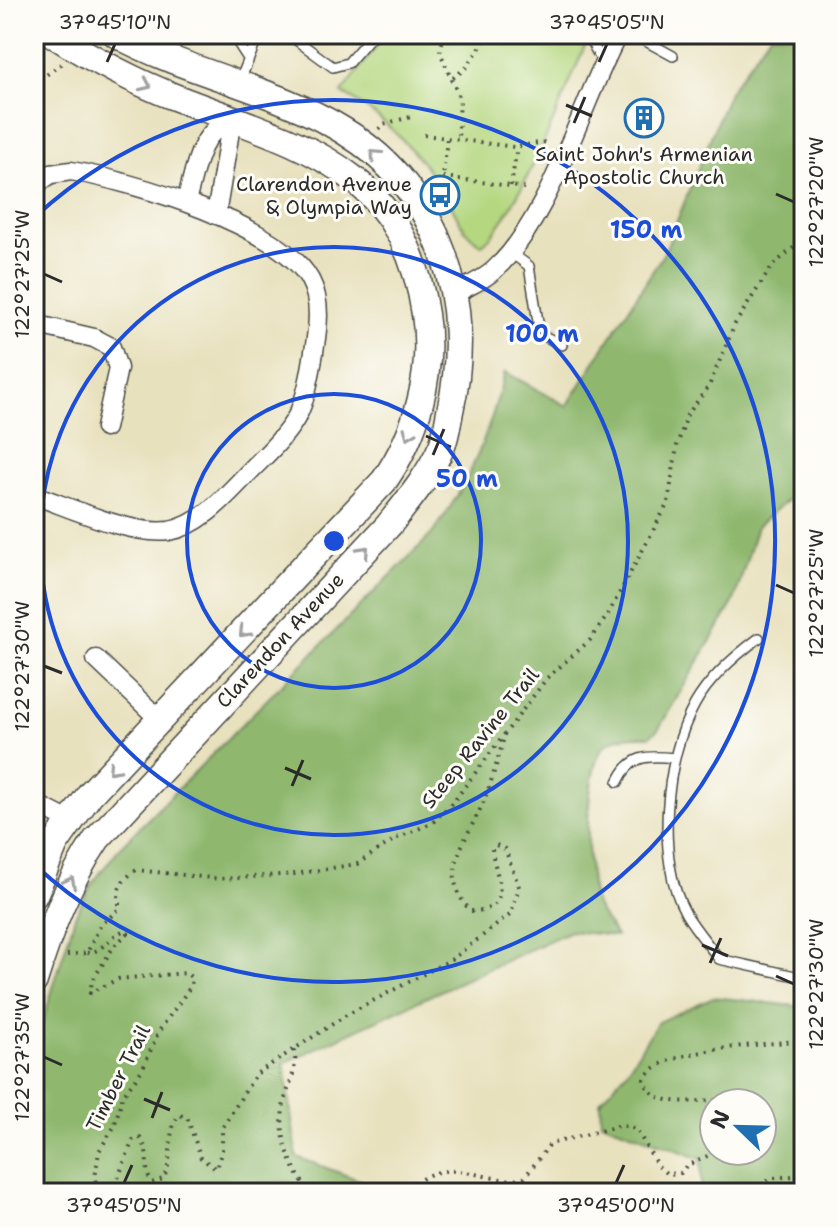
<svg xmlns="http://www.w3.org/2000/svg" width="838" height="1227" viewBox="0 0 838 1227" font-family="'Shantell Sans',sans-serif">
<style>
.green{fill:#b4d77f;stroke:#708155;stroke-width:2}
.forest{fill:#8fb86e;stroke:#5d724c;stroke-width:2;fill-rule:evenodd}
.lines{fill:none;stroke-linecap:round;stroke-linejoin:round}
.lane-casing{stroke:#474641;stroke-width:12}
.street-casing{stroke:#474641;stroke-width:21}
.secondary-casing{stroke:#474641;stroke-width:29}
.path{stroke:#474641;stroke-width:4;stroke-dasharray:2 6;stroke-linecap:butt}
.lane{stroke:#fff;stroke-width:9}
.street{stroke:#fff;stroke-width:18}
.secondary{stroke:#fff;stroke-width:26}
.oneway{stroke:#a0a0a0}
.ticks{fill:none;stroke:#2b2b2b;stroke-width:3}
.ring{fill:none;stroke:#1d4ed8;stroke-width:4}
.labels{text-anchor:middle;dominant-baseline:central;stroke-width:6;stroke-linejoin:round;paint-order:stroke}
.poi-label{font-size:20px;fill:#2b2b2b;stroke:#fdfcf7}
.street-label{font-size:20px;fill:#2b2b2b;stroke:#fdfcf7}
.centre{fill:#1d4ed8;stroke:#fdfcf7;stroke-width:4}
.ring-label{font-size:24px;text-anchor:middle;font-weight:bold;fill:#1d4ed8;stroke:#fdfcf7;stroke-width:6;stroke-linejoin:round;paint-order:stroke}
.neatline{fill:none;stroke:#2b2b2b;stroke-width:3}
.ticks-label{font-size:20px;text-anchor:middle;fill:#2b2b2b}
</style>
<rect width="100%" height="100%" fill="#fdfcf7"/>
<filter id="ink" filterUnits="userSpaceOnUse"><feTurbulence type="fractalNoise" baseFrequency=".0125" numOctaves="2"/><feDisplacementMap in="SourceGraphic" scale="16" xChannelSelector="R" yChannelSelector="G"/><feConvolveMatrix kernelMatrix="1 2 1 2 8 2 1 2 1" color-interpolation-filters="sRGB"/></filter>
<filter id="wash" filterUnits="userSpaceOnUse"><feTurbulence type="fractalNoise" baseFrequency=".006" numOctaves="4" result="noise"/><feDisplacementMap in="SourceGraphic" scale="32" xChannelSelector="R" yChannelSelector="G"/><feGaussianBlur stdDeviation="1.8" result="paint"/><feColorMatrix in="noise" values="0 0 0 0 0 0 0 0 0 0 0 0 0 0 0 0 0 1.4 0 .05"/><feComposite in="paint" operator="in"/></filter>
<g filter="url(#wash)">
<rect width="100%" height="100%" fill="#e8e1be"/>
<path class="green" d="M386 34H590C571 78 515 223 482 244 459 233 455 206 440 186 414 149 381 114 342 93Z"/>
<path class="forest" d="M770 34H804V486L757 526 734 601 659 728 650 736C637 736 619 735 608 743 582 760 585 878 596 905 600 915 610 926 616 936L570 931 284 1063 297 1157 364 1182 362 1193H316L289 1182 202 1185 177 1193H34V1050L75 916 91 885 121 846 432 534C471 481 488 436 505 372L567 406 664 253 729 92Z
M713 997 804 1007V1193H701V1159L601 1122 600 1101 626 1072 658 1022ZM714 1103H762V1151H714Z"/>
</g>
<g filter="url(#ink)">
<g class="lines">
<defs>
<path id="lane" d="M232 34 247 57
M288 34 333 67 348 63 373 34
M587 34 603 63
M633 34 673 56
M239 83 259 34
M511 253 529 266 540 334 562 345
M759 638C736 655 709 679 695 704 665 757 655 860 686 914 695 929 708 944 719 959L804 978
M618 782C630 755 647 755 674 758"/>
<path id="street" d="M34 186 51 174 71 171C131 181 281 225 310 280 323 304 317 332 313 358 305 410 297 425 259 462 234 486 205 525 169 531 132 536 69 507 34 495
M186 202C196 168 197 134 232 119L216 215
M456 293C468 286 483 280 493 271 550 221 581 103 618 34
M34 324 94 338 111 347 118 368 105 428
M96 659 160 720
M34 803 69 821"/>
<path id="secondary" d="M34 895 55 844 90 794 384 481C417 433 434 373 425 314 403 164 297 145 177 98 133 81 92 59 53 34
M34 981C50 929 67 884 97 839L388 526C408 501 429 476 442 446 446 435 448 422 450 411 475 304 441 190 344 131 275 88 189 74 116 34"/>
</defs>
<use href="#lane" class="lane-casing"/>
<use href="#street" class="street-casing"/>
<use href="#secondary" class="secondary-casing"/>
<path class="path" d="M444 34 440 52 460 99 458 139
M34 57 39 65 34 74
M453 78 467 67 489 34
M34 84 61 64
M379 129 383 124 415 116
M424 135 514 147 545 142
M443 177 525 188
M511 186 517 147
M441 197 447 138
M87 953C103 952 108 937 123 931L128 933 114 946 92 981 90 993 118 979 186 973 192 978 191 986 159 1031 142 1070 123 1095 114 1127 99 1151 95 1178 98 1193
M67 955 87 953 100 926 120 908C115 889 120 882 136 870L221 879 295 874 357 864 395 839 432 823 454 801 547 678 590 640 607 616 668 503 677 446 687 415 709 386 735 324 772 266 804 239
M295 1050C297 1069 290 1082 285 1099 276 1133 290 1166 310 1193
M747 1103C719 1091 655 1119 644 1079 660 1047 770 1045 804 1040
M112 1193 133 1140 140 1138C152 1152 142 1169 152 1183L163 1179C175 1158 165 1134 179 1115L187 1117 201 1158 216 1169 222 1150V1128L256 1074 348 1014 452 959 511 914 519 887 505 849 496 845 492 849C493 871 518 911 471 911 435 875 468 838 483 803 492 781 498 759 504 737
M402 1193C413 1186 423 1176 435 1173 464 1164 493 1185 524 1178L550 1144 622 1125 636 1129 658 1166 667 1174 681 1173 686 1166 718 1151
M746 1193 773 1178 804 1175"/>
<use href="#lane" class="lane"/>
<use href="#street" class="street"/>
<use href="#secondary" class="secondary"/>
</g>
<defs><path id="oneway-chevron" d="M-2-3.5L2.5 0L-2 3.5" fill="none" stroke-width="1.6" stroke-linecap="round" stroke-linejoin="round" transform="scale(2)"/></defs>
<g class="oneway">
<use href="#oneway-chevron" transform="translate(146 85) rotate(25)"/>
<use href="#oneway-chevron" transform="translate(375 155) rotate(-138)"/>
<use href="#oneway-chevron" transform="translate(409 434) rotate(112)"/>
<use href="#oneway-chevron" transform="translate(364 551) rotate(-47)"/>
<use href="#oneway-chevron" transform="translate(244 632) rotate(134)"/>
<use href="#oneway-chevron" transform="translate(113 769) rotate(133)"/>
<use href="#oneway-chevron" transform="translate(70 882) rotate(-63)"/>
</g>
</g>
<path class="ticks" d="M107 62 115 44M599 62 607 44M566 105 592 116M574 123 585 97M776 194 794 202M44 274 62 282M426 436 451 447M433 455 444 429M776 585 794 593M44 666 62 673M285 768 311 779M292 786 303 760M702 945 728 956M710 963 721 938M776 976 794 984M44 1057 62 1065M144 1099 170 1110M152 1118 162 1092M124 1183 132 1165M616 1183 624 1165"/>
<g class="ring">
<circle cx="334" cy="541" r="147"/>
<circle cx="334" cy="541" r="294"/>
<path d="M36 216A441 441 0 1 1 36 866"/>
</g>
<defs>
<symbol id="building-ring" viewBox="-11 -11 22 22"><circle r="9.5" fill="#fdfcf7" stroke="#1f6fb2" stroke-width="1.5"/><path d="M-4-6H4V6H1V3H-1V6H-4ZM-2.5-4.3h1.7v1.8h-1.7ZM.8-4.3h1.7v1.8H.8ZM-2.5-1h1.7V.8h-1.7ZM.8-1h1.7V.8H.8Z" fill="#1f6fb2"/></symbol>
<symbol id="bus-ring" viewBox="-11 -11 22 22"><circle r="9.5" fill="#fdfcf7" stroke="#1f6fb2" stroke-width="1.5"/><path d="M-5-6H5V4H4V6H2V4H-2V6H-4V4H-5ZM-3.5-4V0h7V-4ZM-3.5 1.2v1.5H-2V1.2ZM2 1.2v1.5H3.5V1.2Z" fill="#1f6fb2"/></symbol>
</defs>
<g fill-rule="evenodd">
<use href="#building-ring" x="622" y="96" width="44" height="44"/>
<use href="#bus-ring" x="418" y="173" width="44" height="44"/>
</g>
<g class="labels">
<g class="poi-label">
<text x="644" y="154">Saint John's Armenian<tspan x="644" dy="23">Apostolic Church</tspan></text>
<text x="412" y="184" text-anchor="end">Clarendon Avenue<tspan x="412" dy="23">&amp; Olympia Way</tspan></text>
</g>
<g class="street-label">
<text transform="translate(280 640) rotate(-47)">Clarendon Avenue</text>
<text transform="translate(480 738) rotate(-51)">Steep Ravine Trail</text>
<text transform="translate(118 1078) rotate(-63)">Timber Trail</text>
</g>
</g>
<circle cx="334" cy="541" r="12" class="centre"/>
<g class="ring-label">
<text x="646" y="238">150 m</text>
<text x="542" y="342">100 m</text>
<text x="467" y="487">50 m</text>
</g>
<rect width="838" height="1227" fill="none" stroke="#fdfcf7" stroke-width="88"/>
<g transform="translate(738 1127) rotate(293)"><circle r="38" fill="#fdfcf7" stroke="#a9a8a5" stroke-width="2"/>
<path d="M0-6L14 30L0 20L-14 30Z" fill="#1f6fb2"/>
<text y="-12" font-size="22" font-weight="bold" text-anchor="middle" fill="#2b2b2b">N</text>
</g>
<rect x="44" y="44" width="750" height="1139" class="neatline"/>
<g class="ticks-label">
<text x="115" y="29">37°45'10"N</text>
<text x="607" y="29">37°45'05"N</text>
<text transform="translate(816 202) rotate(-90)" y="7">122°27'20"W</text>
<text transform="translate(22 274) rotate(-90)" y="7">122°27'25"W</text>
<text transform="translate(816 593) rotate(-90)" y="7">122°27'25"W</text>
<text transform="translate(22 666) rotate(-90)" y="7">122°27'30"W</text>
<text transform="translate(816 984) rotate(-90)" y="7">122°27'30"W</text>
<text transform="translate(22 1057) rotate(-90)" y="7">122°27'35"W</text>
<text x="124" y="1212">37°45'05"N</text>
<text x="616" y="1212">37°45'00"N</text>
</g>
</svg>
